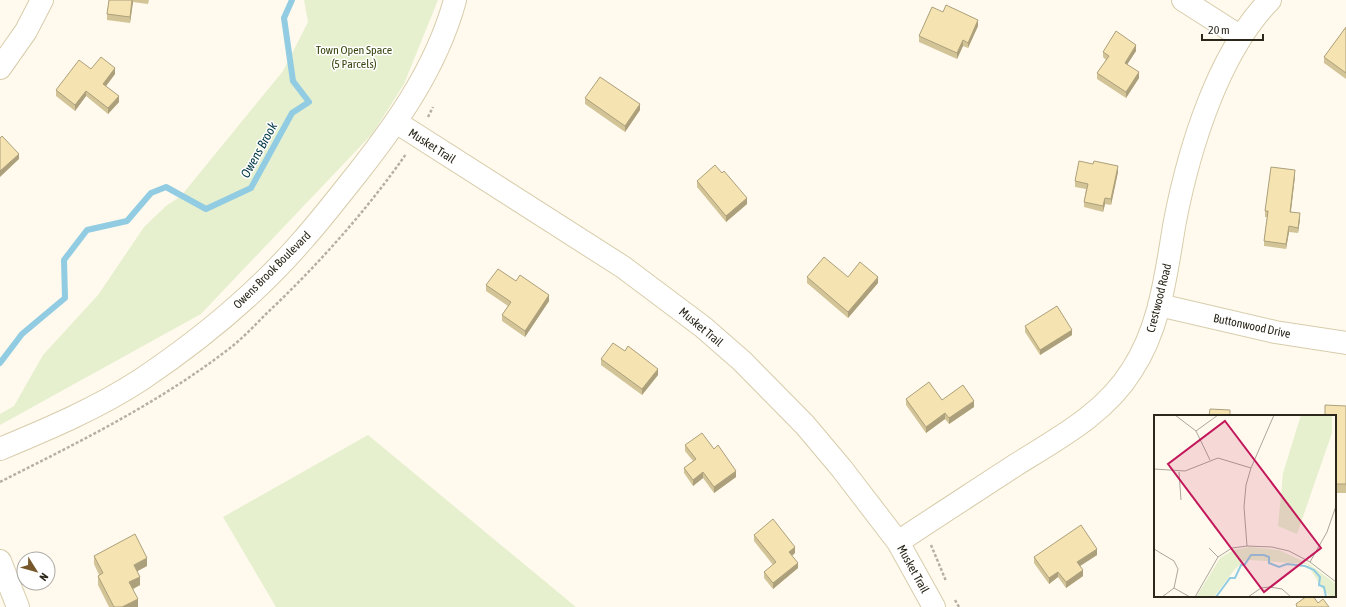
<svg xmlns="http://www.w3.org/2000/svg" width="1346" height="607" viewBox="0 0 1346 607" font-family="'Asap Condensed',sans-serif">
<style>
.green{fill:#e6f0cf}
.lines{fill:none;stroke-linecap:round;stroke-linejoin:round}
.stream{stroke:#91cce2;stroke-width:6}
.minor-casing{stroke:#d7ccab;stroke-width:24}
.path{stroke:#b4b0a3;stroke-width:2.5;stroke-dasharray:3 2;stroke-linecap:butt}
.minor{stroke:#fff;stroke-width:22}
.wall{fill:#d3c498}
.shaded-wall{fill:#aca07c}
.building{fill:#f5e4b1;stroke:#aca07c}
.labels{text-anchor:middle;dominant-baseline:central;stroke-width:3;stroke-linejoin:round;paint-order:stroke}
.park-label{font-size:12px;fill:#39450e;stroke:#fff}
.street-label{font-size:12px;fill:#2b271b;stroke:#fff}
.water-label{font-size:13px;font-style:italic;fill:#003746;stroke:#fff}
.inset-river{fill:none;stroke:#91cce2;stroke-width:2}
.inset-road{fill:none;stroke:#aaa699;stroke-width:1}
.view{fill:#c2185b;fill-opacity:0.15;stroke:#c2185b;stroke-width:2}
.inset-edge{fill:none;stroke:#2b271b;stroke-width:2}
</style>
<rect width="100%" height="100%" fill="#fffaed"/>
<path class="green" d="M304 0H438L404 84 373 133 201 314 0 425V414L14 406 43 355 98 295 144 227 166 206 181 196 283 71 308 22Z
M368 435 576 607H276L223 517Z"/>
<g class="lines">
<path class="stream" d="M0 363 22 334 65 298 64 260 87 230 127 221 151 193 166 187 206 209 251 188 292 113 309 102 293 81 284 18 292 0"/>
<defs>
<path id="minor" d="M1183 0 1241 37
M0 68 26 31 42 0
M396 122 623 267 703 327 742 361 805 425 842 469 898 542 934 607
M1159 305 1275 332 1346 343
M0 449C48 429 98 408 142 379 200 340 256 294 302 241 318 223 333 204 348 185 393 129 436 70 455 0
M898 542C937 516 976 491 1014 466 1057 439 1105 414 1132 370 1161 326 1166 272 1175 221 1189 149 1218 53 1270 0
M0 561 18 607"/>
</defs>
<use href="#minor" class="minor-casing"/>
<path class="path" d="M428 117 433 107
M0 482C79 442 159 403 230 348 243 338 255 325 267 313 317 266 367 210 406 154
M931 545 946 581
M955 600 959 607"/>
<use href="#minor" class="minor"/>
</g>
<path class="wall" d="M109 0H149L148 4 133 2 130 23 107 20V14Z
M943 12 978 26 968 48 963 46 957 59 919 42V36Z
M1346 27V79L1324 63V57Z
M1136 51 1127 64 1139 78 1126 98 1097 79V73L1106 60 1103 57V52Z
M91 69 115 74 106 86 119 102 108 114 86 96 75 111 56 96V90Z
M585 98 640 110 625 132 585 104Z
M1118 172 1111 205 1105 204 1103 212 1084 207V202L1086 189 1075 187V181Z
M1295 176 1291 212 1300 219 1298 233 1289 232 1286 249 1264 246V241L1267 217H1265V211Z
M697 181 747 204 726 222 697 187Z
M807 277H848L878 283 848 318 807 283Z
M516 281 549 301 525 337 502 321V315L508 306 486 291V285Z
M1025 326 1072 335 1040 355 1025 332Z
M601 359 658 375 642 395 601 365Z
M906 399 942 400 974 407 949 424 945 419 926 433 906 405Z
M1346 406V493H1335V416Z
M685 445 714 449 736 477 714 493 703 478 693 486 684 473V468L693 461 685 451Z
M754 535 795 553 792 556 798 568 773 589 764 578V572L773 565 754 541Z
M1097 555 1080 566 1083 576 1066 588 1058 577 1049 584 1034 563V557Z
M94 556 147 566 137 571 140 585 133 589 138 607H109L98 585V576L99 575 94 564Z"/>
<path class="shaded-wall" d="M132 0 133 2 130 23V17Z
M978 20V26L968 48V43Z
M963 40V46L957 59V53Z
M1136 45V51L1125 68V63Z
M115 68V74L103 90V84Z
M1139 72V78L1126 98V92Z
M86 91V96L75 111V105Z
M119 96V102L108 114V108Z
M640 104V110L625 132V126Z
M19 154V159L0 177V171Z
M1118 166V172L1111 205V199Z
M1295 170V176L1290 218V212Z
M747 198V204L726 222V216Z
M1105 198V204L1103 212V206Z
M1300 213V219L1298 233V228Z
M1289 226V232L1286 249V244Z
M878 277V283L848 318V312Z
M549 295V301L525 337V331Z
M1072 330V335L1040 355V350Z
M658 369V375L642 395V389Z
M974 401V407L949 424V418Z
M945 413V419L926 433V427Z
M736 471V477L714 493V487Z
M703 472V478L693 486V480Z
M795 547V553L789 558V552Z
M1097 549V555L1077 568V562Z
M147 558V566L134 573V565Z
M798 563V568L773 589V583Z
M1083 570V576L1066 588V582Z
M1058 572V577L1049 584V578Z
M140 577V585L129 591V582Z
M138 599V607H122Z"/>
<path class="building" d="M109 0H132L130 17 107 14Z
M946 5 978 20 968 43 963 40 957 53 919 36 932 7 943 12Z
M1346 27V73L1324 57Z
M1116 31 1136 45 1125 63 1139 72 1126 92 1097 73 1109 56 1103 52Z
M101 57 115 68 103 84 119 96 108 108 86 91 75 105 56 90 79 60 91 69Z
M600 77 640 104 625 126 585 98Z
M2 136 19 154 0 171V138Z
M1079 161 1093 164 1094 161 1118 166 1111 199 1105 198 1103 206 1084 202 1088 184 1075 181Z
M715 165 722 173 724 171 747 198 726 216 697 181Z
M1271 167 1295 170 1290 212 1300 213 1298 228 1289 226 1286 244 1264 241 1268 211H1265Z
M824 257 848 277 860 262 878 277 848 312 807 277Z
M498 269 516 281 520 275 549 295 525 331 502 315 511 302 486 285Z
M1057 306 1072 330 1040 350 1025 326Z
M613 343 625 351 628 346 658 369 642 389 601 359Z
M929 382 942 400 963 385 974 401 949 418 945 413 926 427 906 399Z
M1325 405 1346 406V484H1335V416H1325Z
M1210 409 1230 410V416H1209Z
M702 433 714 449 718 445 736 471 714 487 703 472 693 480 684 468 696 459 685 445Z
M773 519 795 547 789 552 798 563 773 583 764 572 776 562 754 535Z
M1081 525 1097 549 1077 562 1083 570 1066 582 1058 572 1049 578 1034 557Z
M135 534 147 558 134 565 140 577 129 582 138 599 122 607H114L98 576 103 573 94 556Z
M1307 596H1313L1318 603 1323 599 1329 607H1297L1296 604Z"/>
<g class="labels">
<g class="park-label">
<text x="354" y="50">Town Open Space<tspan x="354" dy="14">(5 Parcels)</tspan></text>
</g>
<g class="street-label">
<text transform="translate(432 146) rotate(33)">Musket Trail</text>
<text transform="translate(272 270) rotate(-45)">Owens Brook Boulevard</text>
<text transform="translate(1159 298) rotate(-76)">Crestwood Road</text>
<text transform="translate(1252 326) rotate(12)">Buttonwood Drive</text>
<text transform="translate(701 327) rotate(40)">Musket Trail</text>
<text transform="translate(913 569) rotate(61)">Musket Trail</text>
</g>
<g class="water-label">
<text transform="translate(259 150) rotate(-61)">Owens Brook</text>
</g>
</g>
<g transform="translate(1154 415)">
<rect width="182" height="182" fill="#fffaed"/>
<path d="M147 0H178V18L143 119 124 111 129 58ZM96 132 125 135 155 149 182 169V182H177L170 176 153 149 96 145 90 146 81 154 60 182H42L66 143 79 135Z" fill="#e6f0cf"/>
<path class="inset-river" d="M62 182 76 163H81L87 150 91 149 97 140H110L115 142V148L125 152 133 149 151 151 160 155 166 162 165 170 170 172 172 182"/>
<path class="inset-road" d="M21 0 42 16 56 45M42 16 64 0M0 54 31 56 64 43 97 53M25 57 27 85M93 131 90 92 92 70 97 53 120 0M55 133 64 142M0 134 20 146 24 154 20 173 36 182M156 147 173 117 182 91M8 182 20 173M41 182 64 142 78 133 93 131 118 132 135 136 156 147 182 167M94 182 107 173 116 172 128 174 137 182"/>
<path class="view" d="M71 6 167 133 110 177 14 49Z"/>
<rect width="182" height="182" class="inset-edge"/>
</g>
<g transform="translate(36 571) rotate(127)"><circle r="19" fill="#ffffff" stroke="#aaa9a4"/>
<path d="M0-3L7 15L0 10L-7 15Z" fill="#76582c"/>
<text y="-6" font-size="11" font-weight="bold" text-anchor="middle" fill="#2b271b">N</text>
</g>
<path d="M1202 34v6h61v-6" fill="none" stroke="#2b271b" stroke-width="2"/>
<text x="1208" y="34" font-size="12" fill="#2b271b" stroke="#ffffff" stroke-width="3" paint-order="stroke">20 m</text>
</svg>
